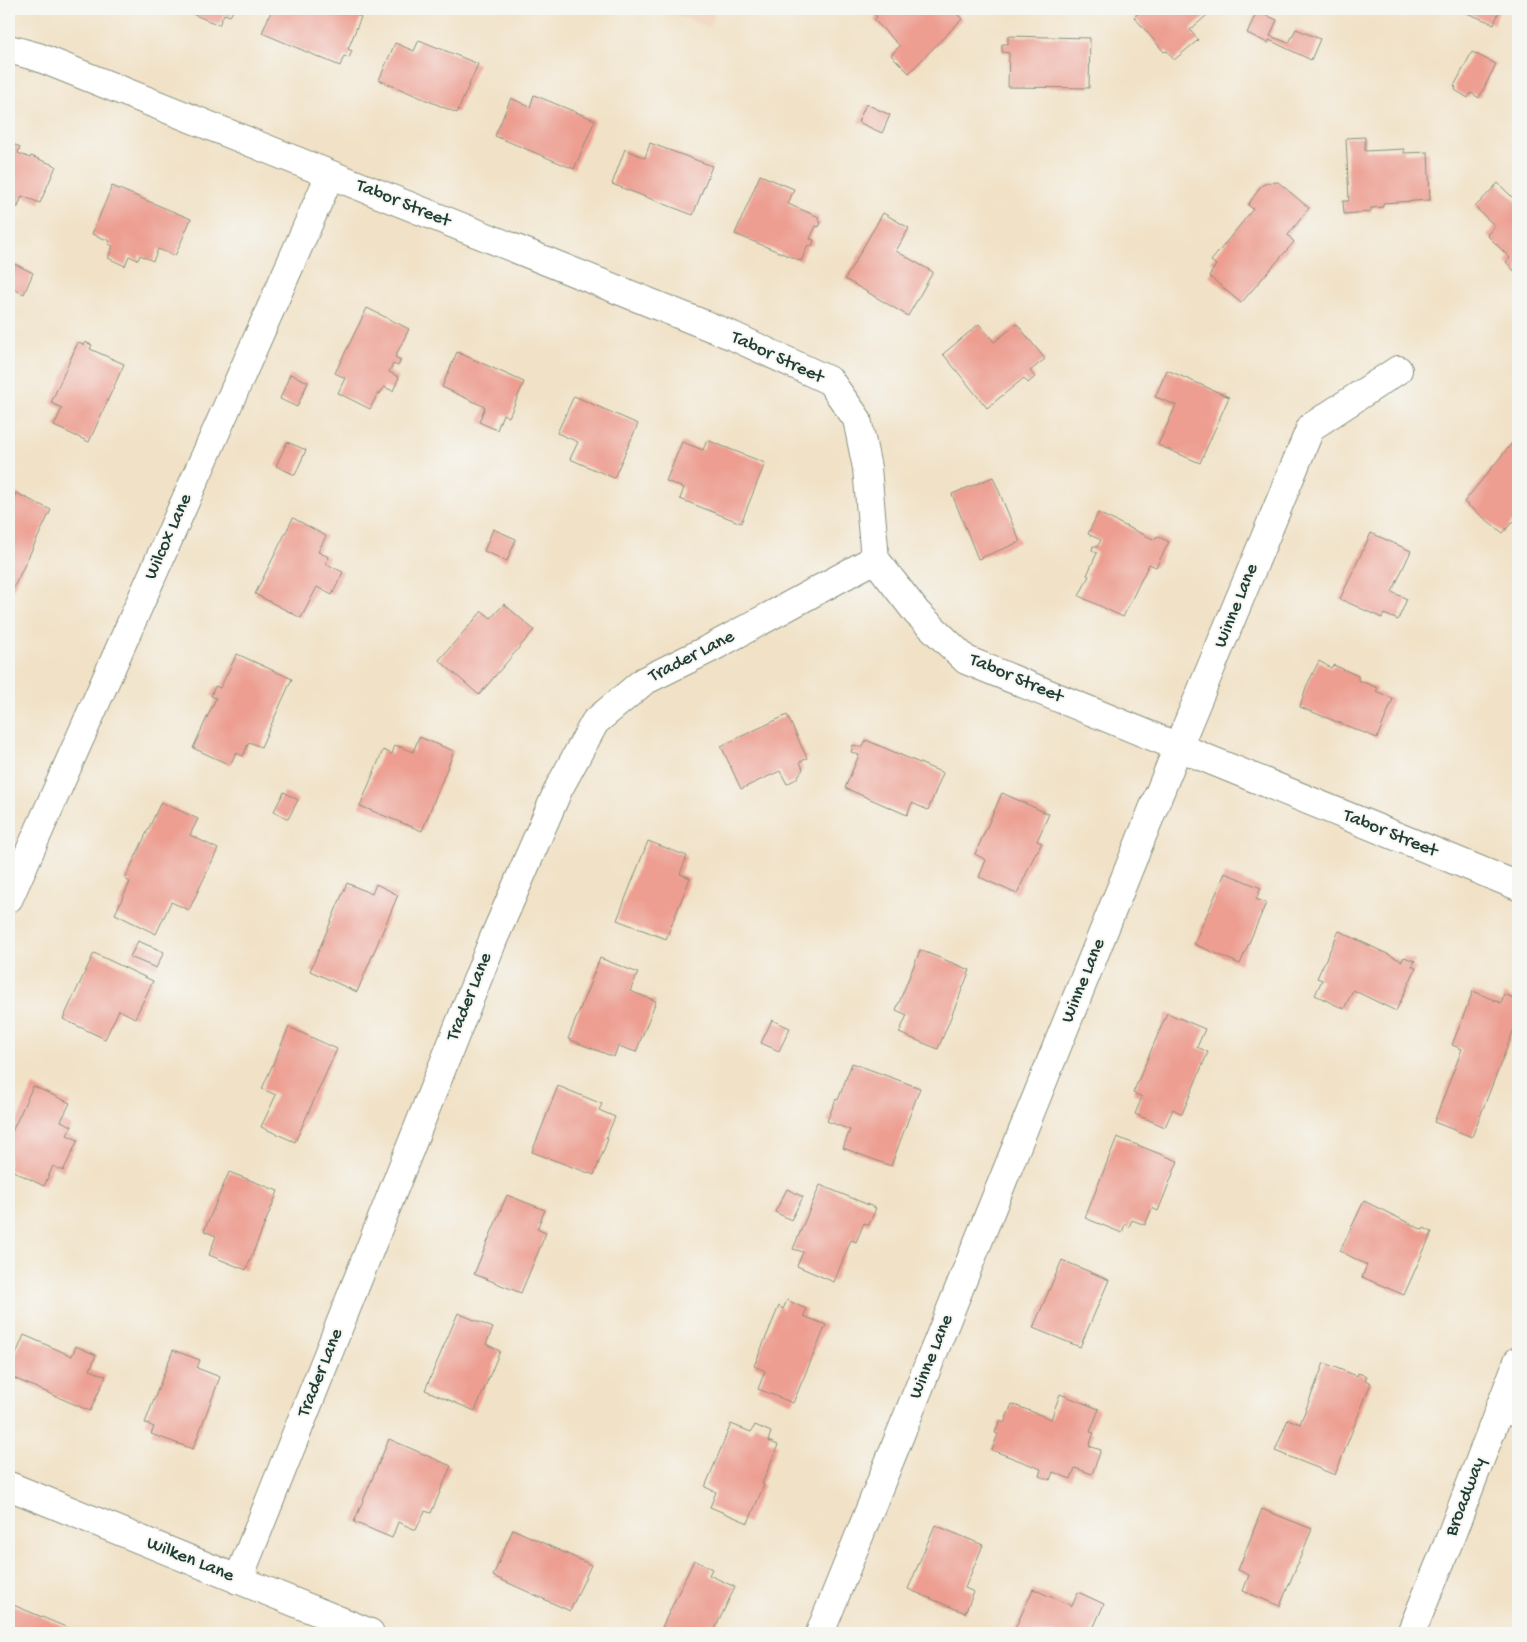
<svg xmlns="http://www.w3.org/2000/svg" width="1527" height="1642" viewBox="0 0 1527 1642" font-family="'Gochi Hand',sans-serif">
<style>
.built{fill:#f1d5bd}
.building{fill:#ed9e91}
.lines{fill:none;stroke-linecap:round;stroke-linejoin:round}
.street-casing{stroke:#88907e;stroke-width:30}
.secondary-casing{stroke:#88907e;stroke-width:30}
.street{stroke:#fff;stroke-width:28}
.secondary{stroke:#fff;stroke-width:28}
.labels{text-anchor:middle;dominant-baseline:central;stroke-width:4;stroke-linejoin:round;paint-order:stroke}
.street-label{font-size:19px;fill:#1f3d34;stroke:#f6f6f2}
</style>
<rect width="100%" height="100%" fill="#f6f6f2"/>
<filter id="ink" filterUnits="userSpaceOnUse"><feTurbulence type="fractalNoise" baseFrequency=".02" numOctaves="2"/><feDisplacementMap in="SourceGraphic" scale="10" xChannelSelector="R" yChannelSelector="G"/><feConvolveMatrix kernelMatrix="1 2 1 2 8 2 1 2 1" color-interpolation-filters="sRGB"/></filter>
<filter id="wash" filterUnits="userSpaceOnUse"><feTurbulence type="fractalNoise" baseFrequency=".0096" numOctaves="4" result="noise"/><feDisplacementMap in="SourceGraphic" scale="20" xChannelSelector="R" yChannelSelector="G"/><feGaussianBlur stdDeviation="1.12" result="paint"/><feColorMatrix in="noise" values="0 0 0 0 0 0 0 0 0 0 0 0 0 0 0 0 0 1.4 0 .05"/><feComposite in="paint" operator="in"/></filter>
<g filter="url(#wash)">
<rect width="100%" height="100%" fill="#f1e2c7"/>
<path class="built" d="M662 9H717L709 28Z"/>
<g id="blocks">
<path class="building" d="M180 9H227L233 11 230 16 224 14 219 25Z
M272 9H344L348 10V9H359L356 15 361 17 348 49 352 51 349 58 344 56 340 66 262 33Z
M869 9H952L962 19 909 73 891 55 900 46 874 20 877 17Z
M1143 9H1214L1190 30 1198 40 1174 60 1167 51 1164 52 1134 17Z
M1457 9H1500L1494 24Z
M1257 11 1277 20 1270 36 1289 43 1296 29 1320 39 1311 60 1269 40 1268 43 1247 33Z
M1008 36 1090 38 1089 88 1008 87 1009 53 1002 52V44H1008Z
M419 40 478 64 457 113 379 80 395 43 414 51Z
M1472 52 1496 64 1479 98 1471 93 1468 98 1455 90 1456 87 1454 86Z
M534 95 595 120 574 169 495 136 511 98 530 107Z
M866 104 890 115 882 133 858 122Z
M1365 137V151L1404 149V153L1428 152 1430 200 1383 203V207L1371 208V212L1344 214 1343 201H1349L1346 138Z
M10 143 20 147 18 153 30 158 31 156 56 166 40 203 22 196 18 207 9 203Z
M650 143 712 166 693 215 612 184 625 149 645 158Z
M760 175 794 189 788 204 819 217 818 221 821 222 819 227 816 226 810 239 814 240 812 246 808 245 801 261 735 234Z
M1278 182 1309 208 1288 235 1294 242 1241 303 1209 276 1216 265 1211 261 1253 209 1248 205 1261 186 1267 183Z
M1498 183 1518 203V275L1506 262 1510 258 1487 235 1495 226 1475 207Z
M112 186 191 219 175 256 158 249 153 261 140 255 138 260 129 256 125 266 108 258 113 246 108 244 110 241 92 234Z
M883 213 909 228 896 251 933 272 908 316 845 279Z
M15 264 33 273 24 294 9 287V278Z
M367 308 409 329 395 357 401 360 398 366 393 364 389 372 399 377 393 391 384 387 380 394 378 393 370 409 338 393 345 378 335 373Z
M979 324 994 342 1017 324 1045 359 1030 371 1035 377 1028 383 1024 378 987 408 943 354Z
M78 342 84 345 85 342 92 345 90 349 124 364 89 442 54 426 62 408 51 403Z
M457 352 524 382 509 417 503 414 497 430 479 422 485 407 442 387Z
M1167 370 1229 397 1200 463 1158 445 1176 405 1155 397Z
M290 374 308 382 297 407 280 399Z
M574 396 638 424 614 478 570 459 578 442 557 433Z
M1516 438 1518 440V521L1516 524 1513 521 1503 533 1464 502Z
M707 440 765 463 741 523 680 499 684 488 666 481 682 442 703 450Z
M287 442 306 450 295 475 276 466Z
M993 477 1020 542 978 559 952 494Z
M16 493 51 510 13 589 9 587V508Z
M1098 513 1155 540 1157 536 1169 542 1156 567 1149 564 1123 617 1079 596 1089 576 1087 575 1097 553 1092 550 1093 546 1097 547 1101 540 1088 534Z
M293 518 326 536 318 552 329 557 326 564 343 572 332 595 317 587 301 618 255 594Z
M493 529 516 539 507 561 484 551Z
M1371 533 1411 551 1392 592 1407 599 1398 620 1384 614 1382 618 1340 599Z
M504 604 534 630 479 695 439 660 482 611 491 618Z
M237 654 292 679 261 747 249 742 243 756 236 753 230 765 193 748 216 698 211 696 215 686 220 688Z
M1319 661 1331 668 1334 665 1358 676V680L1378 688 1376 691 1393 699 1377 738 1300 707 1306 687Z
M787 715 807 758 800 762 803 769 796 779 787 784 780 771 741 789 721 746Z
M419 737 454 751 422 831 360 806 383 750 392 754 395 745 413 752Z
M866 740 943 773 928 810 912 803 907 815 845 788 859 755 851 752 853 745 862 748Z
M284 792 298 800 288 819 274 811Z
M1002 793 1049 814 1037 841 1042 843 1037 852H1036L1017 894 979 877 986 860 975 854Z
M161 802 198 819 190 835 218 849 189 910 171 902 156 934 115 914 130 882 125 879Z
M648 841 687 856 680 874 690 878 666 939 617 920Z
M1225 873 1261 888 1256 899 1266 903 1240 964 1194 944Z
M347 883 372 894 376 884 398 895 357 992 310 971Z
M1339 931 1402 961 1404 957 1415 961 1412 966 1416 968 1396 1011 1353 990 1344 1009 1315 995 1322 980 1317 978Z
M138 941 164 952 156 968 130 957Z
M920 950 970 970 938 1049 899 1033 907 1015 896 1010Z
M94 953 153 981 135 1018 119 1010 105 1039 63 1019Z
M600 958 638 973 630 991 656 1001 636 1052 618 1046 614 1057 568 1039Z
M1473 991 1501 1003 1504 994 1518 1000V1019L1472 1137 1434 1122 1462 1049 1452 1045Z
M1167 1013 1205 1029 1197 1047 1208 1052 1182 1114 1173 1109 1165 1127 1135 1114 1142 1097 1133 1093Z
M772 1020 790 1028 779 1051 761 1043Z
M289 1027 337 1049 295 1142 261 1127 276 1095 262 1089Z
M852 1063 920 1088 891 1166 843 1148 850 1130 827 1121 836 1099 838 1100Z
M33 1086 70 1103 61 1121 72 1126 67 1135 78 1140 63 1171 53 1166 44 1186 9 1169V1138Z
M558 1086 602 1104 599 1110 615 1117 606 1138 608 1139 594 1175 532 1152Z
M1117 1137 1178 1161 1158 1211 1152 1208 1145 1225 1132 1220 1129 1227 1125 1224 1122 1233 1085 1218Z
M229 1172 278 1191 246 1270 209 1255 216 1236 204 1231Z
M820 1185 876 1208 869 1225 864 1223 856 1242 851 1240 834 1282 797 1266 803 1252 793 1249Z
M787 1189 803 1197 791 1220 775 1212Z
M507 1195 545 1210 537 1229 546 1233 521 1293 474 1274Z
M1364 1201 1423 1230 1424 1228 1432 1232 1404 1295 1362 1277 1367 1265 1340 1251Z
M1062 1260 1109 1280 1080 1347 1033 1328Z
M787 1300 806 1309 804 1316 826 1325 793 1403 758 1389 765 1371 754 1366 779 1306 783 1309Z
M458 1313 493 1328 486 1344 500 1351 475 1411 425 1390Z
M24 1335 72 1356 76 1346 96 1355 90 1370 106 1376 90 1411 9 1376V1371Z
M173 1350 200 1360 197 1368 220 1377 193 1449 151 1434 154 1427 145 1423Z
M1324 1363 1357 1376 1358 1373 1367 1376 1365 1380 1371 1383 1335 1475 1275 1451 1288 1419 1300 1424Z
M1060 1394 1099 1409 1090 1432 1094 1433 1089 1446 1101 1450 1092 1474 1075 1468 1071 1479 1053 1472 1050 1480 1039 1476 1041 1469 992 1450 998 1434 995 1433 1000 1421 1004 1423 1012 1404 1051 1419Z
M731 1424 751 1432 755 1425 771 1432 768 1441 778 1445 762 1484 764 1485 748 1523 710 1507 716 1492 705 1487Z
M389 1439 451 1466 431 1513 425 1511 416 1530 398 1522 392 1538 354 1522Z
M1262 1509 1312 1529 1280 1606 1243 1591 1249 1575 1238 1570Z
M935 1525 983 1545 965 1588 974 1592 965 1613 908 1589Z
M513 1529 591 1565 570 1611 493 1576Z
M694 1560 712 1569 709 1575 735 1587 713 1633H676L662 1627Z
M1033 1589 1072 1606 1078 1592 1104 1604 1091 1633H1013Z
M11 1604 80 1633H9V1610Z"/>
</g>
</g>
<g filter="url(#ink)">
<use href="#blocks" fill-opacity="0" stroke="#88907e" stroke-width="1"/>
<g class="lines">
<defs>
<path id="street" d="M9 49 38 57 733 336 830 381 857 419 867 468 875 559 917 613 966 660 1518 886
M9 898 330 175
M1500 1406 1518 1414
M9 1486 370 1633
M238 1580 493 940 559 788 595 722 644 681 711 648 875 559
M820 1633 1178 747 1311 427 1398 370"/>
<path id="secondary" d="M1411 1633 1447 1546 1518 1361"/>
</defs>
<use href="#street" class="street-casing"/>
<use href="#secondary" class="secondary-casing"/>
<use href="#street" class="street"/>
<use href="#secondary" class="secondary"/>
</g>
</g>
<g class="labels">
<g class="street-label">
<text transform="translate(403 204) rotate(22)">Tabor Street</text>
<text transform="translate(777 358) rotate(25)">Tabor Street</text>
<text transform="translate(169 537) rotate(-66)">Wilcox Lane</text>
<text transform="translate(1237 606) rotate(-68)">Winne Lane</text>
<text transform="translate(692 657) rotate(-27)">Trader Lane</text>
<text transform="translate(1016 679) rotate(23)">Tabor Street</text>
<text transform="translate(1390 834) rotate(22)">Tabor Street</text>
<text transform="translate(1084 981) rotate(-68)">Winne Lane</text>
<text transform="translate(470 997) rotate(-68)">Trader Lane</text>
<text transform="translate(932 1357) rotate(-68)">Winne Lane</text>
<text transform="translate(321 1373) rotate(-68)">Trader Lane</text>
<text transform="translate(1466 1497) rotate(-69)">Broadway</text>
<text transform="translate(190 1560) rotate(22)">Wilken Lane</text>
</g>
</g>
<rect width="1527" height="1642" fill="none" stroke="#f6f6f2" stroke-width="30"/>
</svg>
